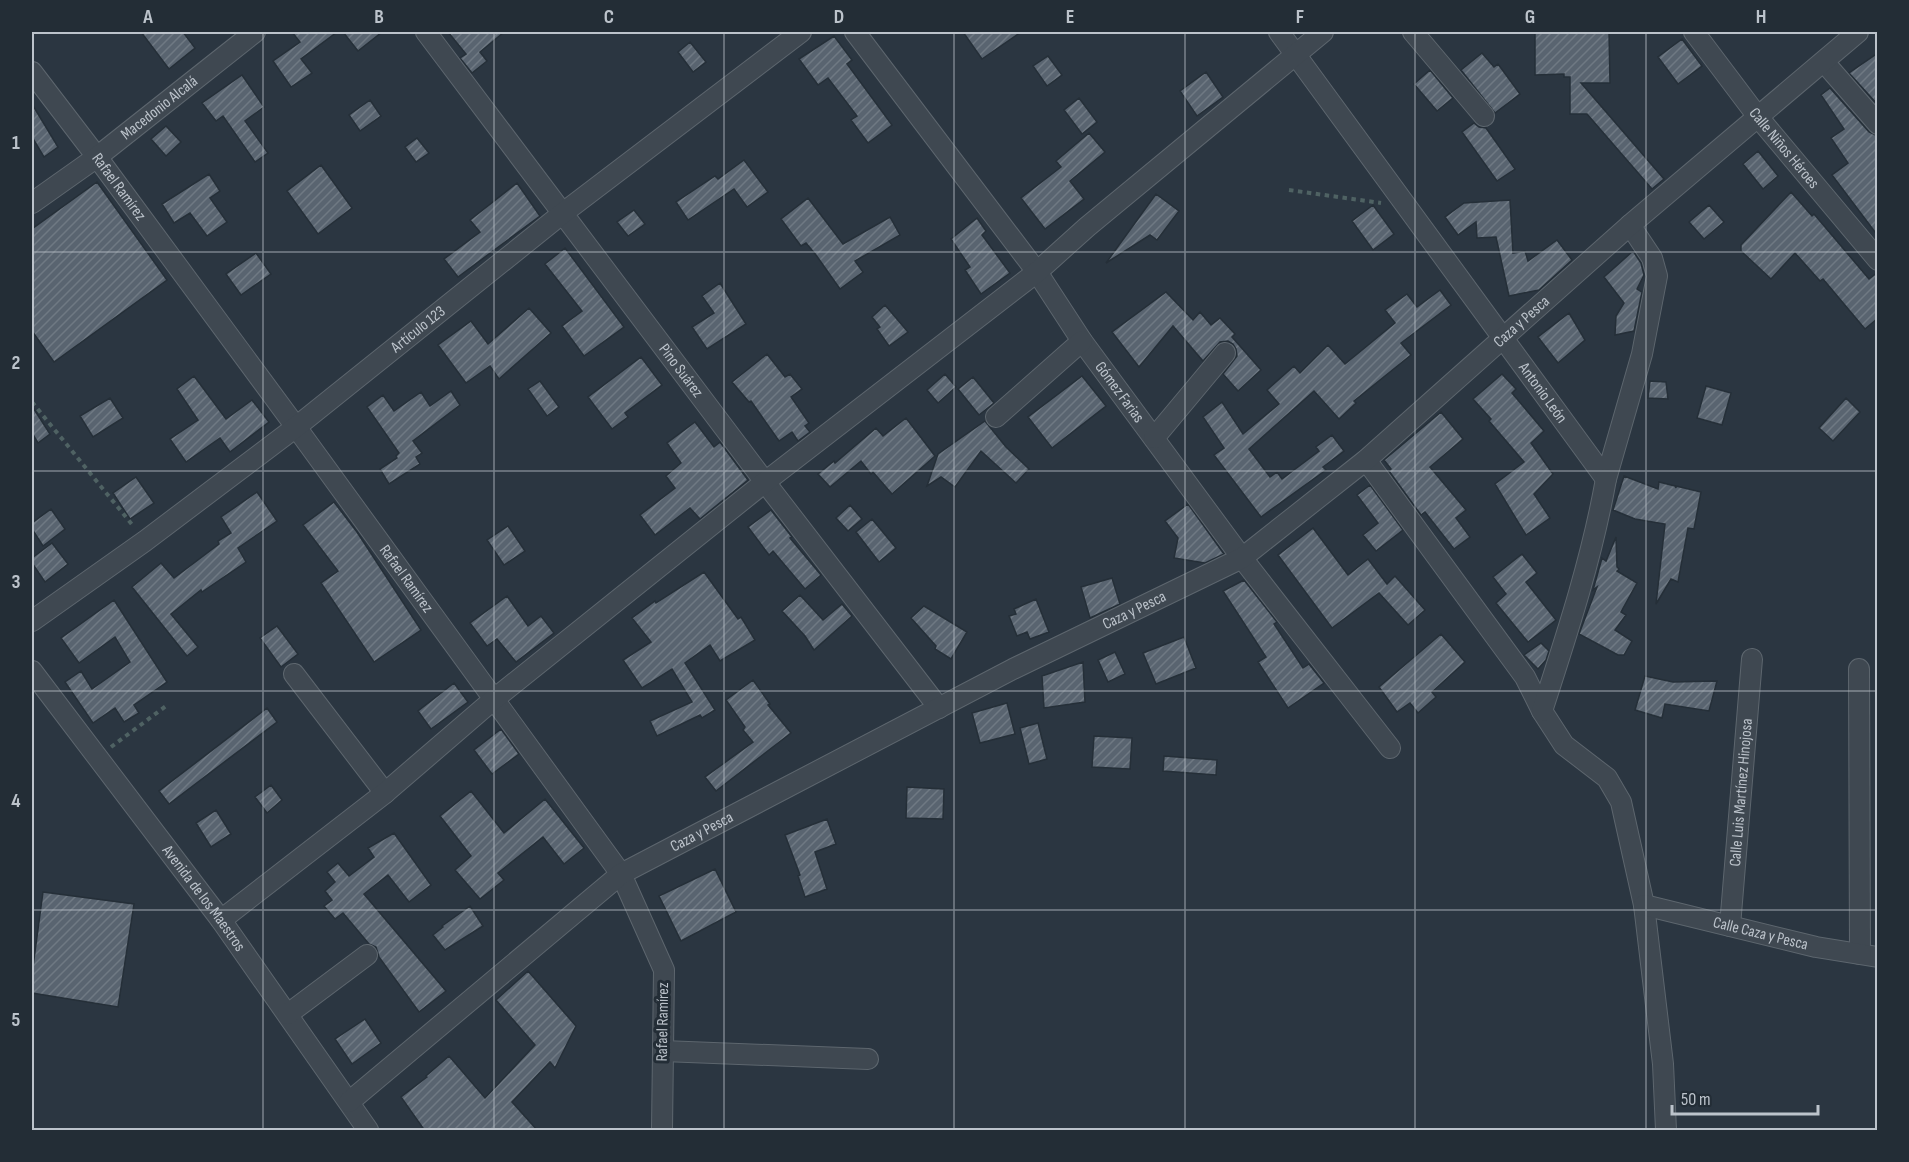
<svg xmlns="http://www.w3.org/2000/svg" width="1909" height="1162" viewBox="0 0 1909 1162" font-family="'Sofia Sans Condensed',sans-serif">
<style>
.building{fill:url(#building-hatch);stroke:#252f38;stroke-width:1.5}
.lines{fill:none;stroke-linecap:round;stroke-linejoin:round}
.minor-casing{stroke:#5d666e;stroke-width:22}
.path{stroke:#4f6263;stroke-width:4;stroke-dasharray:4.5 4.5;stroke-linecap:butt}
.minor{stroke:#3f4851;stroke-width:20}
.grid{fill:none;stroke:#bcc3cb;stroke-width:1.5;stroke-opacity:0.55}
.labels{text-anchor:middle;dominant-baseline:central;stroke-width:6;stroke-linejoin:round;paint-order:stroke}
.street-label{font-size:16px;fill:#bcc3cb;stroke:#232d36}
.neatline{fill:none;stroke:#bcc3cb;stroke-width:2}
.grid-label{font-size:20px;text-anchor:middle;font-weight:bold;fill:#bcc3cb}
</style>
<defs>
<pattern id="building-hatch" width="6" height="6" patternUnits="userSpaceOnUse" patternTransform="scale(1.5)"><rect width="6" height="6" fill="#596470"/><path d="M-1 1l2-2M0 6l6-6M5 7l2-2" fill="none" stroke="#6f7983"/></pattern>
</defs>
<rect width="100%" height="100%" fill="#2b3641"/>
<path class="building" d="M141 32H183L195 48 169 69Z
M292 32H337L301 59 312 73 291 87 273 61 300 42Z
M343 32H382L358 51Z
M448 32H504L480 52 487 61 472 73 460 58 466 54Z
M963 32H1021L982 59Z
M1535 32H1609L1610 83H1581L1664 179 1652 189 1587 114H1570V77H1564V74L1535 75Z
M834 36 852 60 847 64 892 125 868 143 851 120 857 116 828 78 818 85 799 59Z
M1682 39 1702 66 1678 84 1658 57Z
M690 42 706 62 693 72 678 52Z
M1482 53 1494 67 1498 64 1520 94 1495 113 1461 70Z
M1878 53V105L1849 73Z
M1048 56 1062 75 1047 86 1033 66Z
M1430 70 1453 98 1437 111 1414 84Z
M1206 72 1223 97 1197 116 1180 91Z
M242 75 264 107 245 121 268 153 255 162 223 116 216 121 202 103Z
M1830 88 1869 132 1878 136V236L1832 175 1848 163 1831 138 1844 129 1821 95Z
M1079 98 1097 122 1082 134 1064 110Z
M370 100 381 116 360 131 349 115Z
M32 104 58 147 44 157 32 137Z
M1474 123 1479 127 1486 128 1515 169 1497 181 1462 132Z
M166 126 181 142 166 156 151 139Z
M1089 133 1105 152 1070 181 1084 199 1045 229 1021 198 1061 167 1056 161Z
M417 138 429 153 416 162 405 147Z
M1758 151 1778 176 1763 189 1743 164Z
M744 160 768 192 747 207 734 189 688 220 676 202 715 176 718 179Z
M321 165 352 208 318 234 287 191Z
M209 174 220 191 210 198 227 222 207 236 190 213 174 223 162 204Z
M97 182 167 280 54 362 32 331V229Z
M517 183 540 216 458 277 444 259 480 232 470 220Z
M1791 192 1812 216 1814 214 1869 279 1878 272V318L1865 329 1823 279 1820 281 1795 253 1771 279 1741 251V245Z
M1156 194 1179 211 1157 240 1150 235 1106 263Z
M808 198 843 244 890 217 900 235 855 261 863 272 840 289 816 255 806 243 801 246 781 219Z
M1510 200 1513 253 1525 251 1528 261 1557 240 1572 260 1539 290 1509 296 1496 237 1477 238 1476 222 1458 235 1445 217 1464 203Z
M1373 205 1394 234 1373 250 1352 221Z
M1709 205 1724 222 1704 239 1689 222Z
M634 210 645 224 628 236 617 222Z
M977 218 986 231 982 235 1010 273 981 294 965 270 970 267 951 239Z
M565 248 624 327 584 356 562 326 582 311 545 264Z
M1633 251 1641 263 1644 275 1637 289 1642 292 1634 331 1615 335 1616 316 1624 303 1604 277Z
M256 253 271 274 241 295 226 274Z
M720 283 746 324 707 349 692 327 714 313 702 296Z
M1440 290 1451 305 1401 343 1411 355 1354 401 1356 403 1339 419 1314 391 1249 449 1270 477 1277 472 1282 479 1319 451 1316 447 1332 435 1344 451 1323 467 1326 470 1261 517 1214 455 1224 448 1203 417 1222 402 1243 434 1279 404 1267 390 1294 366 1300 373 1328 345 1345 364 1395 323 1385 310 1407 294 1417 307Z
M1166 292 1193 320 1200 312 1211 325 1220 318 1235 334 1232 337 1261 370 1238 391 1223 374 1237 356 1236 349 1233 344 1228 341 1220 342 1203 361 1173 326 1139 367 1112 332Z
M885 305 908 332 889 346 877 329 880 327 872 317Z
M529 308 551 333 499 379 490 366 466 383 438 345 471 321 488 344Z
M1569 313 1585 340 1558 363 1538 337Z
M767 354 785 377 790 374 802 389 791 397 809 423 805 426 810 432 798 441 792 432 779 441 751 401 749 402 732 382Z
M641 357 662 385 625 413 628 417 612 429 588 397Z
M945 374 956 387 938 403 927 390Z
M1502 374 1516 389 1512 393 1544 431 1531 443 1553 474 1534 494 1550 518 1526 535 1495 484 1524 462 1489 421 1491 419 1473 399Z
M194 376 226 419 252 400 269 422 230 452 220 438 186 462 170 439 198 420 177 389Z
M1082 376 1106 406 1052 448 1028 417Z
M973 377 994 403 979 415 958 389Z
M540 381 559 407 547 416 528 389Z
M1650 381 1666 382 1668 399 1648 398Z
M1706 386 1731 393 1722 425 1697 418Z
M451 391 460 405 413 441 422 453 416 457 420 464 389 484 380 469 397 458 396 456 399 453 367 407 383 395 394 411 421 392 430 406Z
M110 398 123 418 93 437 80 416Z
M1846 398 1860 412 1833 441 1819 428Z
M32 406 50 434 38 443 32 433Z
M1441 412 1463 439 1430 467 1466 510 1456 518 1470 537 1454 549 1425 512 1421 515 1389 471 1391 469 1384 460Z
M906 418 935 456 892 494 873 472 871 474 861 461 830 487 818 474 834 461 835 463 876 428 883 436Z
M985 421 1006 447 1029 469 1016 483 981 451 955 487 941 477 927 486 938 454Z
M695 422 714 447 720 442 748 480 700 519 690 508 655 535 640 515 675 488 666 476 681 463 667 443Z
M1624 476 1658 489 1659 482 1675 486 1676 488V486L1701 492 1694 529 1688 528 1678 582 1671 579 1656 604 1665 524 1635 519 1613 510Z
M136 477 154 503 130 519 113 493Z
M1370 485 1403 530 1376 551 1363 535 1378 523 1357 495Z
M257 492 277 521 238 548 246 562 202 592 201 590 171 614 198 647 187 656 132 587 161 563 174 578 219 544 218 541 231 533 221 517Z
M334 502 357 532 421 630 374 662 321 583 338 571 303 525Z
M1188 504 1224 554 1205 563 1174 558 1178 538 1165 521Z
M850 505 862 519 848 531 836 518Z
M51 509 65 529 43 546 32 529V523Z
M771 510 792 537 790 538 821 575 805 589 773 551 769 555 748 527Z
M872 519 896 548 879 562 856 532Z
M508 526 525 551 504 565 487 540Z
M1313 528 1348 575 1368 559 1387 584 1395 576 1425 610 1408 625 1379 593 1332 628 1278 555Z
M1616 537 1617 567 1619 569 1617 571 1637 583 1621 612 1626 615 1615 630 1632 641 1624 655H1618L1579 634 1597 587 1593 590 1602 558 1606 561Z
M52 543 68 564 45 582 32 563V558Z
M1522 554 1537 573 1526 582 1556 620 1528 642 1496 603 1506 594 1493 577Z
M704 572 738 619 741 617 755 640 720 661 710 645 685 663 715 710 702 718 700 715 657 736 650 721 692 702 672 669 642 688 623 660 651 642 632 618 655 601 656 603Z
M1112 578 1120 604 1090 618 1081 587Z
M1244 580 1277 622 1274 624 1303 668 1309 664 1324 683 1288 708 1258 662 1266 657 1223 591Z
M800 595 823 620 842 604 852 616 814 650 805 636 782 611Z
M507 596 528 626 541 616 554 633 516 662 497 639 487 646 470 623Z
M1036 599 1049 632 1030 639 1027 632 1017 636 1009 616 1016 614 1014 609Z
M114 600 167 682 134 705 139 713 124 722 115 708 93 723 65 682 81 671 92 689 130 662 115 637 79 663 61 638Z
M924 606 967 632 951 659 935 649 936 646 911 618Z
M277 626 298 654 281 667 260 638Z
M1441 634 1465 662 1432 692 1436 697 1418 713 1410 703 1397 712 1379 687Z
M1184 637 1196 668 1156 684 1143 653Z
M1541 643 1549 651 1546 660 1538 669 1524 655Z
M1115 652 1125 674 1108 682 1098 660Z
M1083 662 1085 702 1044 708 1042 676Z
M1645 676 1673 682 1717 681 1709 711 1665 704 1662 718 1635 710Z
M753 680 770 704 768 705 791 733 716 791 705 777 753 742 743 730 745 727 726 700Z
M454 683 468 702 431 729 418 711Z
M1007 703 1015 734 980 743 972 713Z
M267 708 277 722 169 804 159 791Z
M1038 723 1047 759 1029 764 1020 728Z
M501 729 519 754 492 774 474 750Z
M1094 736 1132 738 1130 769 1092 767Z
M1164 756 1217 760 1216 775 1163 771Z
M271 785 282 800 267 813 255 797Z
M907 787 944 789 943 819 906 818Z
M471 791 504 833 545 799 584 848 564 864 543 837 498 873 504 880 480 899 455 870 471 856 440 816Z
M216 810 231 834 211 847 196 823Z
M827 819 836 844 815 852 827 889 805 897 798 876 800 875 785 835Z
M394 833 431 885 409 902 388 875 364 894 446 991 419 1012 379 957 376 947 369 944 343 913 335 919 324 906 332 900 325 891 335 882 327 872 338 863 349 876 374 857 368 848Z
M715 869 736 912 681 941 659 896Z
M43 892 134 904 118 1007 32 993V974Z
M470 906 483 926 445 950 433 935 443 927 442 926Z
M528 971 576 1026 555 1068 550 1062 512 1102 538 1131H425L401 1097 427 1077 426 1076 449 1056 485 1098 535 1045 496 1000Z
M365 1019 381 1043 352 1064 335 1039Z"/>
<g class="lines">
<defs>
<g id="minor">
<path id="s1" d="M426 32 765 482 939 708"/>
<path id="s2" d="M855 32 1037 272 1082 341 1242 558 1390 748"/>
<path id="s3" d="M1279 32 1606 479 1642 354 1657 276 1652 258 1630 225"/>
<path d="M1413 32 1484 116"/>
<path id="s4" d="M1694 32 1758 117 1878 260"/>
<path d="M1824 62 1878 124"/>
<path id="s5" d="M32 72 97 157 296 427 621 874 664 970 662 1130"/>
<path id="s6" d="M32 203 97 157 255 32"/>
<path d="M996 417 1082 341"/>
<path d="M1154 438 1225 353"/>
<path d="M1366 460 1525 677 1542 711 1564 745 1607 778 1621 802 1644 905 1663 1064 1666 1130"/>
<path id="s7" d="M32 621 145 541 296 427 563 213 801 32"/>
<path d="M1859 669 1860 954"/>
<path id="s8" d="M32 671 221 920 368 1130"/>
<path d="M294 674 385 793"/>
<path d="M1542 711C1567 634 1592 558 1606 479"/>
<path id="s9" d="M1644 905 1816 947 1878 957"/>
<path d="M221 920 385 793 493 700 765 482 1037 272 1087 227 1323 32"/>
<path id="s10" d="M1730 926 1752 659"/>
<path d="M288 1014 367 955"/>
<path d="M663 1051 868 1059"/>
<path id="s11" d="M349 1102 621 874 1013 669 1242 558 1366 460 1630 225 1858 32"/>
</g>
</defs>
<use href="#minor" class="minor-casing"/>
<path class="path" d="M1289 190 1381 203
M32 402 134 527
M111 747 166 706"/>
<use href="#minor" class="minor"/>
</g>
<path class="grid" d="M263 32V1130M494 32V1130M724 32V1130M954 32V1130M1185 32V1130M1415 32V1130M1646 32V1130M32 252H1878M32 471H1878M32 691H1878M32 910H1878"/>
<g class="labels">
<g class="street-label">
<text stroke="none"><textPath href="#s6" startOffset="159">Macedonio Alcalá</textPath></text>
<text stroke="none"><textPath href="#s4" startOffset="147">Calle Niños Héroes</textPath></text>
<text stroke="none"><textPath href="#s5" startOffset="144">Rafael Ramírez</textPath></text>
<text stroke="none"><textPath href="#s11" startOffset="1418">Caza y Pesca</textPath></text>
<text stroke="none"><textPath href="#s7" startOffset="484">Artículo 123</textPath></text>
<text stroke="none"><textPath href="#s1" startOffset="424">Pino Suárez</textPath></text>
<text stroke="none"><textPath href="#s2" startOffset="447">Gómez Farias</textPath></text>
<text stroke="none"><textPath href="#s3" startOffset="447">Antonio León</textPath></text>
<text stroke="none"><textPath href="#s5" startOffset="630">Rafael Ramírez</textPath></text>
<text stroke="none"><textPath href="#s11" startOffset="932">Caza y Pesca</textPath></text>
<text stroke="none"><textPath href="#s10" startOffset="134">Calle Luis Martínez Hinojosa</textPath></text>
<text stroke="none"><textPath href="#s11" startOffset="446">Caza y Pesca</textPath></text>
<text stroke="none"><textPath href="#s8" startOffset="285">Avenida de los Maestros</textPath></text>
<text stroke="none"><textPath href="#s9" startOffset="120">Calle Caza y Pesca</textPath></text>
<text transform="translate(663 1022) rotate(-89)">Rafael Ramírez</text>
</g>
</g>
<rect width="1909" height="1162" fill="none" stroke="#232d36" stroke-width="66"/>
<path d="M1672 1105v9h146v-9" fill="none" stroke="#bcc3cb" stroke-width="3"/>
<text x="1681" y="1105" font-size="18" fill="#bcc3cb" stroke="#232d36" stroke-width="4.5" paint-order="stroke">50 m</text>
<rect x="33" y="33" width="1843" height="1096" class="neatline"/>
<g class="grid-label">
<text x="148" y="23">A</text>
<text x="379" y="23">B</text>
<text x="609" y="23">C</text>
<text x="839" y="23">D</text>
<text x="1070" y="23">E</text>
<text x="1300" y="23">F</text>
<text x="1530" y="23">G</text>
<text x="1761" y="23">H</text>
<text x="16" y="149">1</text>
<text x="16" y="369">2</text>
<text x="16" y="588">3</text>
<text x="16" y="807">4</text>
<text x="16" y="1026">5</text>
</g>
</svg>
